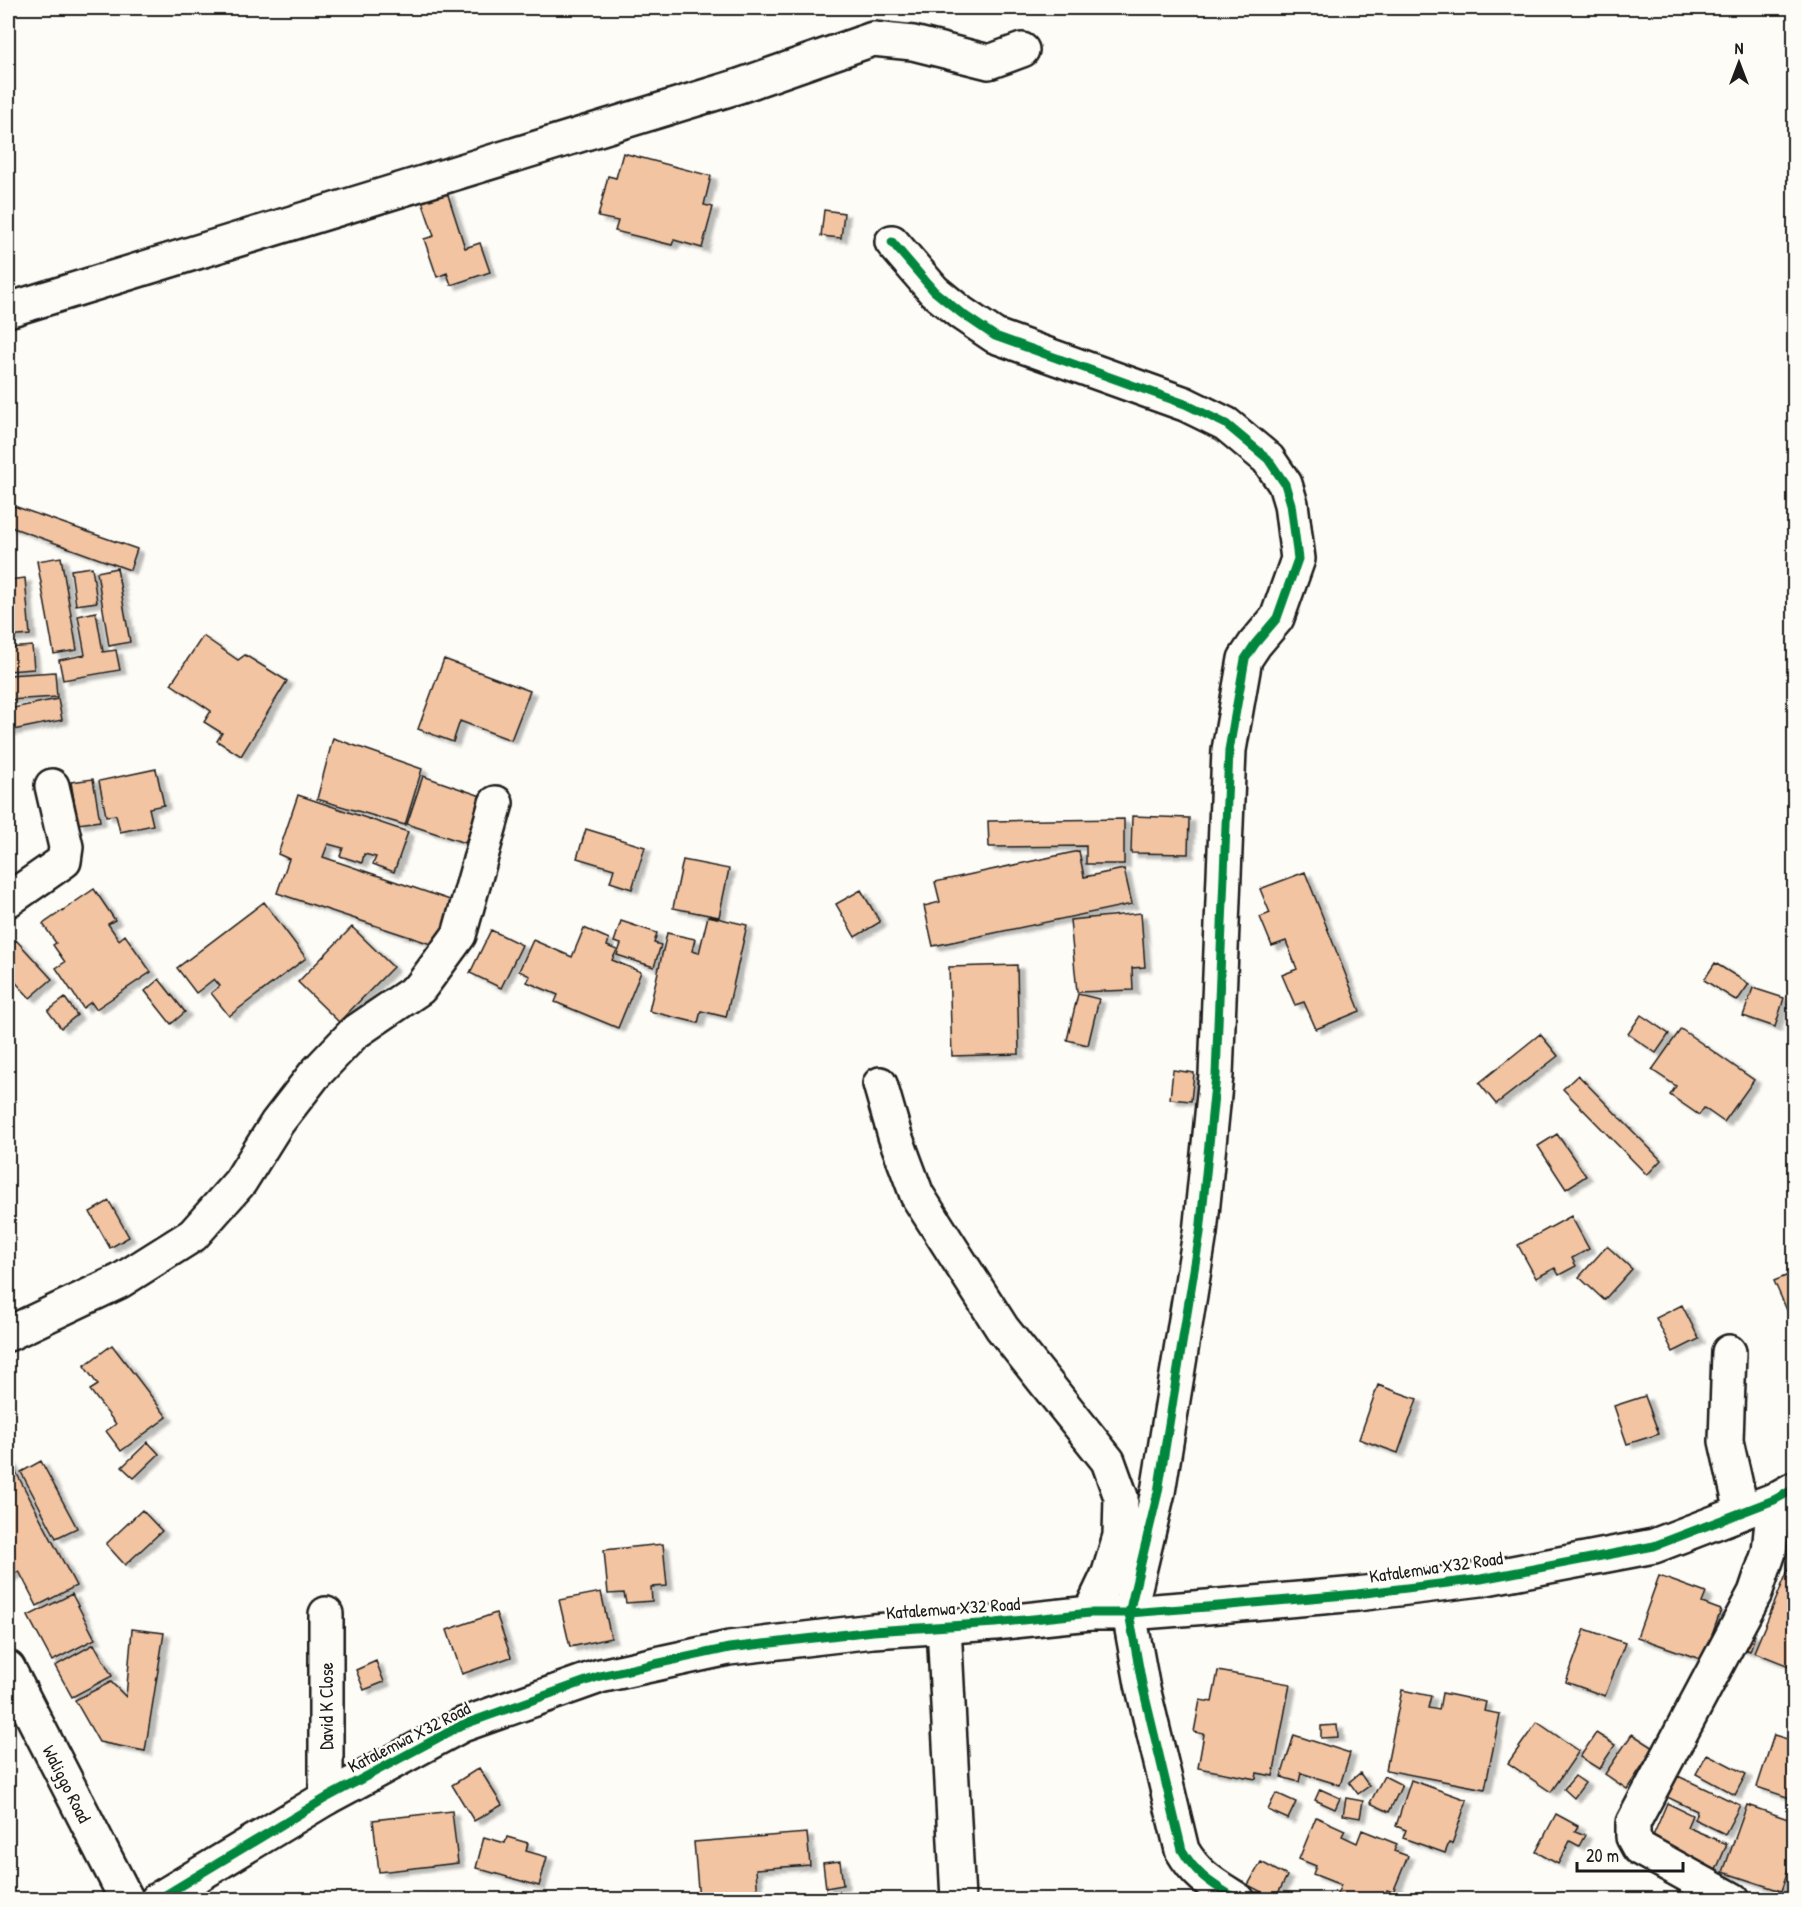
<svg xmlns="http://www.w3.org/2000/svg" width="1802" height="1907" viewBox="0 0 1802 1907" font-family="'Patrick Hand',sans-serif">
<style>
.building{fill:#f2c4a1;stroke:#1c1c1c;stroke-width:1.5;filter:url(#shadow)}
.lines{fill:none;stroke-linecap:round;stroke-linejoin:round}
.minor-casing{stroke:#1c1c1c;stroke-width:38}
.minor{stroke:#fdfcf7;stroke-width:33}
.cycleway-casing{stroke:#fdfcf7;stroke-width:13}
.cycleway{stroke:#00873e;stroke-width:9}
.labels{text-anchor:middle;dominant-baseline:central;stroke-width:5;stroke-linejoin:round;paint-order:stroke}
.street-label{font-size:18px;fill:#1c1c1c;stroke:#fdfcf7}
</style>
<defs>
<filter id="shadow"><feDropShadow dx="6" dy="4" stdDeviation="1.5" flood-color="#0004"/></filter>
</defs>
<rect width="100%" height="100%" fill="#fdfcf7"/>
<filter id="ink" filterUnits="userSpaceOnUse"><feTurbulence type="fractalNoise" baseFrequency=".0167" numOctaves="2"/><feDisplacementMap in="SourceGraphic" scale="12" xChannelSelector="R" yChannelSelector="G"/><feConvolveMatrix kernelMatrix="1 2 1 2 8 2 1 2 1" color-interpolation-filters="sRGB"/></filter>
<g filter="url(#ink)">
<path class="building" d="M623 153 711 176 704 205 713 207 702 248 674 240 672 245 615 231 618 221 598 217 608 176 616 178Z
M447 192 465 248 480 243 490 272 451 285 447 273 437 277 424 239 434 236 422 201Z
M824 210 844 213 841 238 821 236Z
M8 504 137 549 130 570 8 526Z
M61 557 77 650 54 654 37 561Z
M92 567 97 602 76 605 71 570Z
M117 568 130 642 109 646 97 572Z
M25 578 30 635 8 637V580Z
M96 612 103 652 116 650 120 670 63 680 59 660 85 655 78 616Z
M203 636 238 660 245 655 287 681 241 756 217 741 222 733 204 722 211 711 171 684Z
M32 646 34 669 8 671V648Z
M444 659 530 691 511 740 460 721 453 742 418 729Z
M55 672 57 697 8 700V675Z
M58 699 62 720 8 731V709Z
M333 738 422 769 405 825 317 799Z
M156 769 164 805 149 808 153 825 120 832 116 815 106 816 99 781Z
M423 776 481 796 465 843 407 824Z
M93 779 100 821 78 824 71 782Z
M298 795 408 832 394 872 373 864 376 857 364 854 362 863 340 856 343 848 328 844 323 857 453 901 437 946 277 893 289 859 278 854Z
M1132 816 1189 818 1188 854 1131 853Z
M1124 819V864H1086V846L989 847 988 821Z
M586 829 645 847 632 889 610 882 614 869 577 858Z
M1079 851 1084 877 1124 869 1132 904 933 946 924 906 940 902 935 882Z
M683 860 729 869 719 917 673 908Z
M1305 872 1360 1011 1316 1029 1304 1002 1295 1005 1282 975 1297 969 1286 941 1272 946 1260 917 1270 913 1260 889Z
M94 889 115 920 108 924 119 940 125 935 151 972 96 1009 91 1002 83 1008 56 968 65 962 53 945 56 943 43 924Z
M861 890 880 922 855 937 836 904Z
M264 902 306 958 229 1016 211 993 220 986 214 979 196 993 177 968Z
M1141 913 1145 967 1132 968 1133 990 1077 992 1070 920Z
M708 916 747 925 726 1017 701 1011 698 1023 649 1011 667 933 695 939 692 951 699 953Z
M621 921 657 933 654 943 661 945 654 967 617 955 621 944 614 942Z
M352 927 393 967 339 1022 298 982Z
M584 928 609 939 607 946 617 950 612 960 641 972 618 1028 555 1002 558 995 527 982 530 976 519 971 533 940 572 957Z
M491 930 522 945 501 988 470 973Z
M16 940 52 979 30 998 8 974V948Z
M1715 963 1749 984 1737 1001 1704 980Z
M1017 965 1019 1054 952 1056 949 967Z
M159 979 185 1012 171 1024 145 991Z
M1753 988 1784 998 1775 1027 1743 1016Z
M1078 994 1099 999 1088 1045 1067 1040Z
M65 998 77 1015 61 1028 48 1011Z
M1641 1015 1669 1034 1656 1053 1628 1034Z
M1681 1029 1754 1080 1724 1122 1704 1108 1699 1115 1670 1095 1676 1086 1652 1070Z
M1540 1034 1558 1056 1496 1104 1479 1083Z
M1173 1070 1194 1073 1191 1101 1170 1099Z
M1578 1075 1661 1160 1647 1175 1563 1089Z
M1557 1134 1586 1176 1566 1189 1538 1146Z
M109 1201 129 1237 110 1248 90 1212Z
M1571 1216 1589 1249 1572 1258 1576 1266 1559 1275 1555 1268 1536 1278 1518 1245Z
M1607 1246 1632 1269 1604 1300 1579 1277Z
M1793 1273 1794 1276V1326L1774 1281Z
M1682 1305 1699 1339 1673 1352 1656 1318Z
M112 1345 167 1417 121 1451 106 1431 116 1424 90 1390 98 1385 84 1366Z
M1378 1385 1417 1399 1398 1453 1359 1439Z
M1645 1396 1659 1434 1627 1444 1614 1406Z
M148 1442 159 1454 134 1478 122 1467Z
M8 1457 76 1586 37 1606 19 1571 9 1577 8 1575V1559L12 1557 8 1550Z
M41 1461 77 1528 56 1538 21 1472Z
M142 1510 162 1531 125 1565 106 1544Z
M663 1544 667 1586 651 1587 652 1601 626 1603 624 1593 608 1594 604 1550Z
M1794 1556V1668L1754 1652Z
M1659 1576 1706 1593 1702 1603 1721 1610 1703 1660 1637 1637Z
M601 1592 611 1638 570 1647 559 1600Z
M72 1594 95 1639 52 1661 28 1616Z
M496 1613 511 1657 462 1674 447 1630Z
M132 1629 164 1633 145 1751 99 1742 75 1700 111 1682 126 1697Z
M1585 1629 1625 1643 1605 1696 1566 1682Z
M1743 1632 1755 1635 1750 1651 1738 1647Z
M94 1644 112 1676 72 1697 55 1666Z
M376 1661 384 1682 364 1690 356 1670Z
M1218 1671 1290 1684 1273 1776 1257 1773 1256 1779 1198 1768 1204 1734 1194 1732 1200 1700 1212 1702Z
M1402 1690 1431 1696 1428 1708 1439 1710 1442 1693 1486 1702 1484 1711 1500 1714 1485 1789 1386 1770Z
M1537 1722 1579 1751 1551 1792 1508 1763Z
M1337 1725 1338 1737 1321 1738V1726Z
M1596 1733 1615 1745 1599 1769 1580 1757Z
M1632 1734 1654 1748 1627 1789 1605 1774Z
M1294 1735 1350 1753 1340 1785 1301 1773 1299 1782 1281 1777Z
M1774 1735 1794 1741V1810L1790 1808 1793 1799 1757 1787Z
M1707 1754 1746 1774 1735 1795 1696 1774Z
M479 1768 502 1805 474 1821 452 1785Z
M1360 1773 1369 1786 1358 1794 1349 1782Z
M1384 1776 1402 1785 1389 1812 1370 1803Z
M1575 1776 1585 1783 1574 1798 1564 1789Z
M1678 1776 1740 1805 1725 1834 1694 1819 1697 1811 1667 1797Z
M1411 1780 1467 1800 1452 1844 1449 1843 1445 1853 1403 1838 1406 1830 1396 1826Z
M1320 1789 1340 1798 1335 1809 1315 1800Z
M1276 1793 1296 1802 1288 1819 1268 1810Z
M1346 1798 1363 1801 1360 1818 1343 1815Z
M1667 1803 1692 1815 1687 1827 1727 1844 1716 1870 1650 1843Z
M1747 1805 1794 1821V1852L1781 1891 1723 1872Z
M452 1811 458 1863 379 1872 373 1820Z
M1556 1814 1578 1826 1575 1831 1585 1835 1579 1846 1570 1841 1558 1864 1536 1852Z
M1316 1817 1345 1830 1342 1836 1357 1843 1362 1830 1397 1844 1394 1851 1408 1856 1393 1892 1387 1890 1383 1900 1369 1896 1368 1900H1350L1337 1894 1341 1885 1313 1874 1316 1866 1299 1859Z
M807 1833 810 1865 756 1869 758 1900H699L694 1842Z
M484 1837 505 1843 507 1837 528 1843 526 1851 547 1857 539 1886 476 1868Z
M840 1861 843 1885 826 1888 823 1863Z
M1261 1862 1287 1876 1275 1899 1248 1885Z
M437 1894 438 1900H422V1896Z"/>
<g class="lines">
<defs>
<g id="minor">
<path d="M892 242 934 291 961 313 995 336 1185 404 1226 424 1268 459 1285 484 1291 504 1298 559 1277 618 1255 644 1245 659 1229 750 1216 1075 1200 1233 1158 1492 1129 1613 1142 1684 1182 1850C1197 1876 1213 1884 1238 1900"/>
<path d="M8 310 739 86 873 39 913 43 989 62 1022 50"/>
<path d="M8 900 64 861 66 847 52 786"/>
<path d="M880 1084 895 1136 917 1195 1002 1328 1108 1461 1121 1497 1120 1536 1109 1573 1090 1613"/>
<path d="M8 1334 120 1281 193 1235 240 1182 277 1123 314 1075 354 1033 420 988 459 935 496 803"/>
<path d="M1729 1352 1726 1441 1742 1512"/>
<path d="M326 1614V1798"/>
<path d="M944 1626 958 1900"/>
<path id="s1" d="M8 1668 127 1900"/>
<path d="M157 1900 326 1798 462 1725 600 1676 729 1648 873 1631 995 1623 1090 1613H1129L1207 1607 1357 1594 1481 1579 1654 1546 1774 1500 1794 1489"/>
<path d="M1733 1900 1639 1848 1633 1837V1823L1755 1593 1769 1552 1774 1500"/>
</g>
</defs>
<use href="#minor" class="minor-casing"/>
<use href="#minor" class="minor"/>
<defs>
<path id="cycleway" d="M892 242 934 291 961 313 995 336 1185 404 1226 424 1268 459 1285 484 1291 504 1298 559 1277 618 1255 644 1245 659 1229 750 1216 1075 1200 1233 1158 1492 1129 1613 1142 1684 1182 1850C1197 1876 1213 1884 1238 1900
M157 1900 326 1798 462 1725 600 1676 729 1648 873 1631 995 1623 1090 1613H1129L1207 1607 1357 1594 1481 1579 1654 1546 1774 1500 1794 1489"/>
</defs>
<use href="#cycleway" class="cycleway-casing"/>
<use href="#cycleway" class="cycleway"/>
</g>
</g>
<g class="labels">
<g class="street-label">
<text transform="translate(1436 1567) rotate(-8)">Katalemwa X32 Road</text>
<text transform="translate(953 1608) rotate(-4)">Katalemwa X32 Road</text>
<text transform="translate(326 1706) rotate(-90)">David K Close</text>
<text transform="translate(409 1737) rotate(-27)">Katalemwa X32 Road</text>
<text stroke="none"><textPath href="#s1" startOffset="130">Waliggo Road</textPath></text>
</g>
</g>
<rect width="1802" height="1907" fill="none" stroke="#fdfcf7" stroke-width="30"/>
<rect x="15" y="15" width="1772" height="1877" fill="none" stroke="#1c1c1c" stroke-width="2" filter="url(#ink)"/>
<g transform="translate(1739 63)" stroke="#fdfcf7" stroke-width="4.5" paint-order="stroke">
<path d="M0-4.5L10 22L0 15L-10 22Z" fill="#1c1c1c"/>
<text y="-9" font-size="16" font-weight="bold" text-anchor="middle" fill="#1c1c1c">N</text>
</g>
<path d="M1577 1862v9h106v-9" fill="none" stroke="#1c1c1c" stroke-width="3"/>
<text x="1586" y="1862" font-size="18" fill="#1c1c1c" stroke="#fdfcf7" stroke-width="4.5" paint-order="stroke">20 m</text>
</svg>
